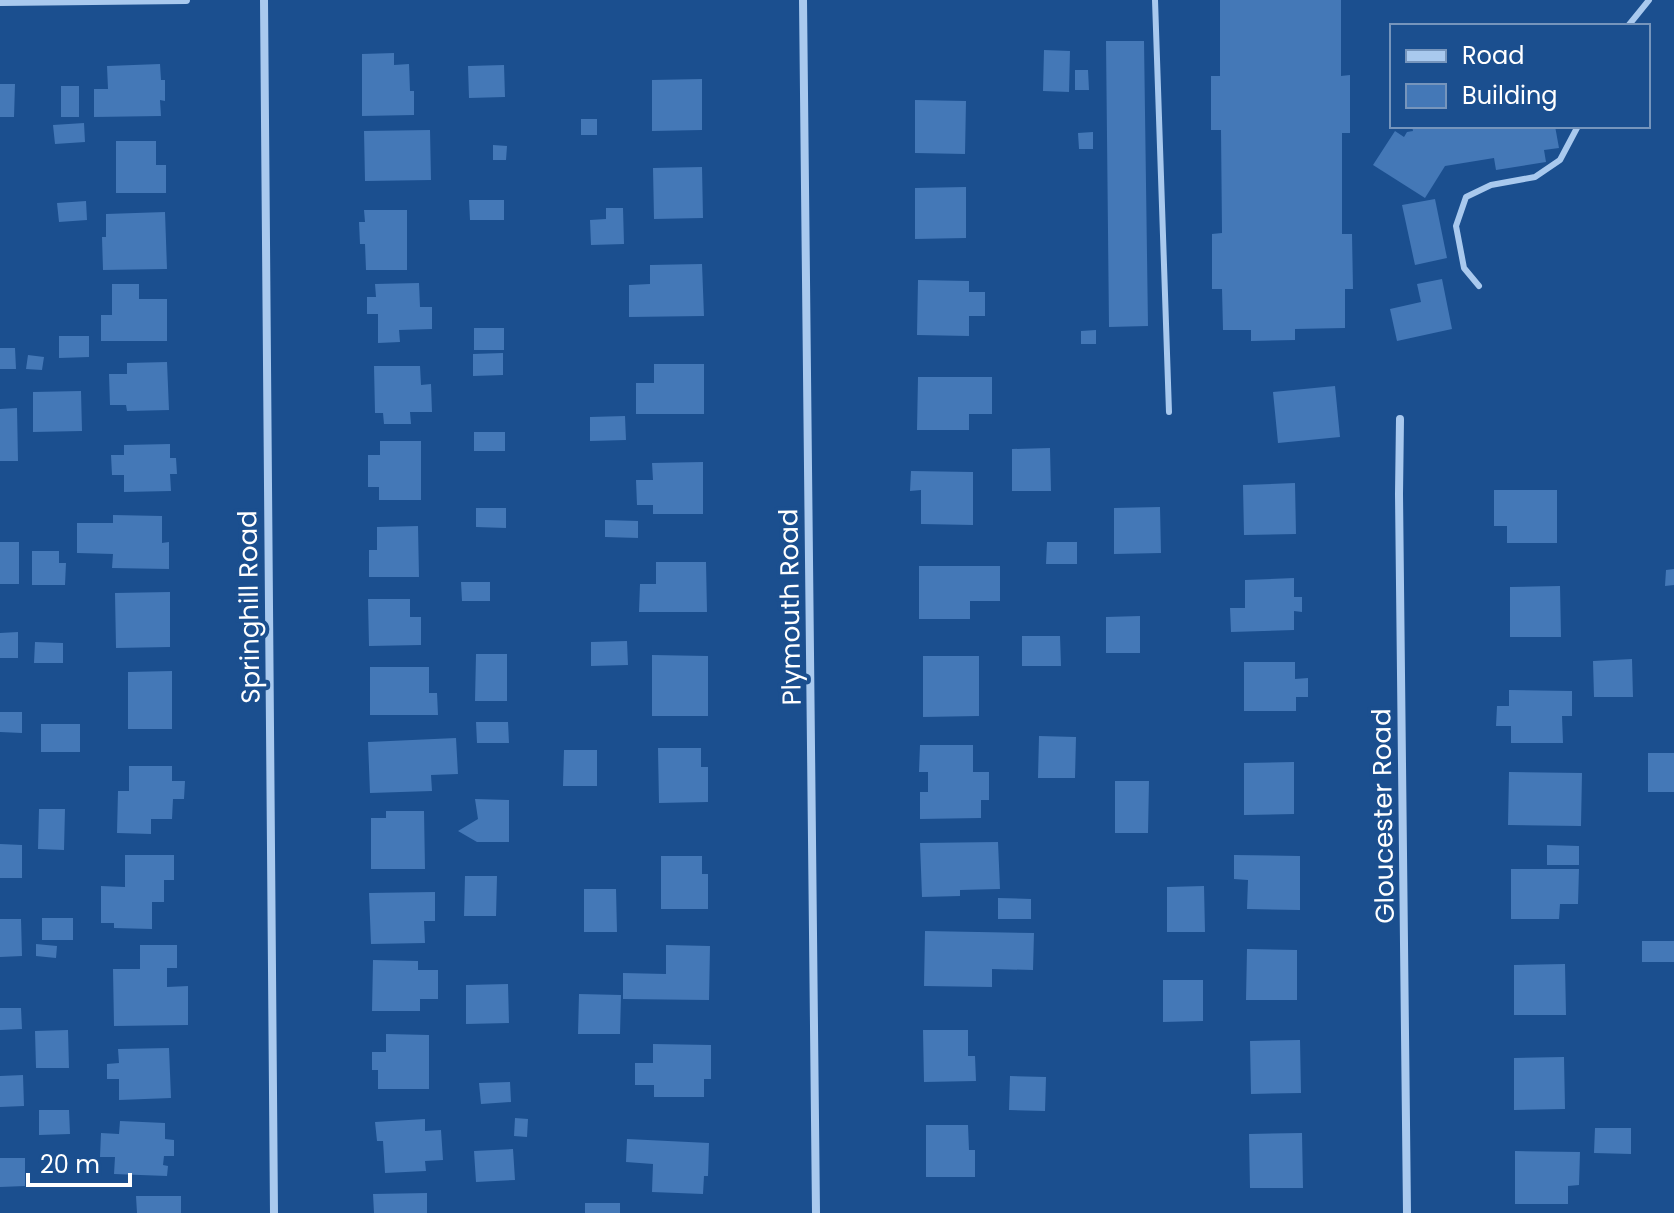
<svg xmlns="http://www.w3.org/2000/svg" width="1674" height="1213" viewBox="0 0 1674 1213" font-family="Poppins,sans-serif">
<style>
.building{fill:#4478b7}
.lines{fill:none;stroke-linecap:round;stroke-linejoin:round}
.service{stroke:#a9c9ee;stroke-width:6}
.minor{stroke:#a9c9ee;stroke-width:8}
.labels{text-anchor:middle;dominant-baseline:central;stroke-width:8;stroke-linejoin:round;paint-order:stroke}
.street-label{font-size:26px;fill:#fff;stroke:#1b4f8f}
</style>
<rect width="100%" height="100%" fill="#1b4f8f"/>
<path class="building" d="M1220 0H1341V76L1350 75V133H1342V234H1352L1353 289H1345V328L1295 329V340L1251 341V330H1223L1222 289H1212V234L1222 233 1221 130H1211V76H1220Z
M1106 41H1144L1148 326 1109 327Z
M1044 50 1070 51 1069 92 1043 91Z
M394 53V65L409 64 410 91H414V115L362 116V54Z
M160 64 161 80H165V101L160 100 161 116 94 117V89H108L107 66Z
M504 65 505 97 469 98 468 66Z
M1075 70H1088L1089 90H1075Z
M702 79V130L652 131V80Z
M0 84H15L14 117H0Z
M61 86H79V117H61Z
M915 100 966 101 965 154 915 153Z
M581 119H597V135H581Z
M84 123 85 142 55 144 53 125Z
M1412 126H1555L1559 148 1544 150 1546 162 1496 170 1494 158 1445 166 1425 198 1373 165 1395 131 1404 137 1407 132 1413 131Z
M430 130 431 180 365 181 364 131Z
M1093 132V149H1079L1078 133Z
M116 141H156V165H166V193H116Z
M493 145 507 146 506 160H493Z
M702 167 703 218 654 219 653 168Z
M966 187V238L915 239V188Z
M1435 199 1447 258 1415 265 1402 205Z
M469 200H504V220H470Z
M86 201 87 220 59 222 57 203Z
M606 208H623L624 244 591 245 590 220 606 219Z
M364 210H407V270H366L365 244H360L359 222H365Z
M165 212 167 269 103 270 102 237H106V214Z
M702 264 704 316 629 317V285L650 284V265Z
M1442 279 1452 329 1397 341 1390 309 1421 302 1417 284Z
M918 280 969 281V292H985V316H969V336L917 335Z
M419 283 420 307H432V329L399 330 400 342 378 343V314H367V297H376L375 284Z
M112 284H139V299H167V341H101V315H112Z
M474 328H504V350H474Z
M1096 330V344H1081V331Z
M59 336H89V357L59 358Z
M0 348H15L16 369H0Z
M503 353V375L473 376V354Z
M28 355 44 357 42 370 26 369Z
M167 362 169 410 127 411 126 405H110L109 374H127V363Z
M654 364H704V414H636V383H654Z
M374 366H420L421 385 431 384 432 412H410L411 424H384L383 413H375Z
M918 377H992V414H969V430H917Z
M1335 386 1340 437 1278 443 1273 392Z
M81 391 82 431 33 432V392Z
M17 408 18 461H0V409Z
M625 416 626 440 590 441V417Z
M474 432H505V451H474Z
M380 441H421V500H379V487H368V455H380Z
M170 444V458H176L177 474H170L171 491 124 492V475H112L111 455H124V445Z
M1050 448 1051 491H1012V449Z
M703 462V514H653V505H637L636 480H653L652 463Z
M911 471 973 472V525L921 524V490L910 491Z
M1295 483 1296 534 1244 535 1243 485Z
M1494 490H1557V543H1507V526H1494Z
M1160 507 1161 553 1114 554V508Z
M476 508H506V528L476 527Z
M113 515 162 516V543L169 542V569L112 568 113 554 77 553V523H113Z
M605 520 638 521V538L605 537Z
M418 526 419 577H369V550H377V527Z
M0 542H19V584H0Z
M1047 542H1077V564H1046Z
M32 551H59V563H66L65 585H32Z
M656 562H706L707 612H639L640 584H656Z
M919 566H1000V601H970V619H919Z
M1674 569V585L1665 586 1666 570Z
M1294 578V597H1302V612L1294 611V630L1231 632 1230 608H1245V580Z
M461 582H490V601H462Z
M1560 586 1561 637H1510V587Z
M170 592V647L116 648 115 593Z
M368 599H410V617H421V645L369 646Z
M1140 616V653H1106V617Z
M18 632V658H0V633Z
M1022 636H1060L1061 666H1022Z
M627 641 628 665 591 666V642Z
M35 642 63 643V663H34Z
M476 654H507V701H475Z
M652 655 708 656V716H652Z
M923 656H979V716L923 717Z
M1632 659 1633 697H1594L1593 661Z
M1244 662H1295V679L1308 678V697H1296V711H1244Z
M370 667H429V693H437L438 715H370Z
M172 671V729H128V672Z
M1509 690 1572 691V716H1562L1563 743H1511V726H1496L1497 706H1509Z
M0 712H22V733L0 732Z
M476 722H508L509 743H477Z
M41 724H80V752H41Z
M1039 736 1076 737 1075 778H1038Z
M456 738 458 774 431 775 432 791 370 793 368 742Z
M920 745H973V772H989V800H981V818L920 819V792H928V772H919Z
M658 748H701V767H708V802L659 803Z
M564 750H597V786H563Z
M1648 753H1674V792H1648Z
M1294 762V814L1244 815V763Z
M129 766H172V781H185L184 799H173L172 819H151V834L117 833 118 791H129Z
M1509 772 1582 773 1581 826 1508 825Z
M1115 781H1149L1148 833H1115Z
M475 799 509 800V842H477L458 831 478 819Z
M39 809H65L64 850 38 849Z
M386 811H424L425 869H371V818H386Z
M998 842 1000 889 960 890V896L922 897 920 843Z
M0 844 22 845V878H0Z
M1547 845 1579 846V865H1547Z
M125 855H174V880H164V902H152V929L114 928V923H101V886L125 887Z
M1234 855 1300 856V910L1247 909 1248 880 1234 879Z
M661 856H702V874H708V909H661Z
M1511 869H1579L1578 904H1560L1559 919H1511Z
M465 876H497L496 916H464Z
M1204 886 1205 932H1167V887Z
M584 889H616L617 932H584Z
M435 892V921H424L425 943 371 944 369 893Z
M998 898 1031 899V919H998Z
M42 918H73V940H42Z
M0 919H21L22 956 0 957Z
M925 931 1034 933 1033 970 992 969V987L924 986Z
M1642 941H1674V962H1642Z
M36 944 57 946 56 958 36 956Z
M140 945H177V968H167V987L188 986V1025L114 1026 113 969H140Z
M666 945 710 946 709 1000 623 999V973L666 974Z
M1247 949 1297 950V1000H1246Z
M373 960 418 961V970H438V999H420V1011H372Z
M1565 964 1566 1015H1514V965Z
M1163 980H1203V1021L1163 1022Z
M508 984 509 1023 466 1024V985Z
M579 994 621 995 620 1034H578Z
M0 1008H21L22 1029 0 1030Z
M68 1030 69 1068H36L35 1031Z
M923 1030H968V1056H975L976 1081 924 1082Z
M386 1034 429 1035V1089H378V1070H372V1052H386Z
M1300 1040 1301 1093 1251 1094 1250 1041Z
M653 1044 711 1045V1079H704V1097H654V1085H635V1063H653Z
M169 1048 171 1098 119 1100V1079H107V1064L119 1063 118 1049Z
M1564 1057 1565 1109 1514 1110V1058Z
M23 1075 24 1106 0 1107V1076Z
M1010 1076 1046 1077 1045 1111 1009 1110Z
M510 1082 511 1102 481 1104 479 1083Z
M39 1110H69L70 1134 39 1135Z
M515 1118 528 1119 527 1137 514 1136Z
M425 1119V1131L441 1130 443 1160 425 1161 426 1171 385 1173 383 1141H377L375 1122Z
M120 1121 165 1123V1139L174 1140V1156H164L163 1165 168 1166 167 1176 114 1174 115 1157H100L101 1133 119 1134Z
M926 1125H968L969 1150H975V1177H926Z
M1595 1128H1631V1154L1594 1153Z
M1302 1133 1303 1188H1250L1249 1134Z
M627 1139 709 1143 708 1176H704L703 1194 652 1192 653 1164 626 1162Z
M513 1149 515 1180 476 1182 474 1151Z
M1515 1151 1580 1152 1579 1185 1568 1186V1204H1515Z
M0 1158H25V1186L0 1187Z
M427 1193V1213H374L373 1194Z
M136 1196H181V1213H137Z
M585 1203H620V1213H585Z"/>
<g class="lines">
<path class="service" d="M1155 0 1169 412
M1628 26 1649 0
M1479 286 1464 268 1456 226 1466 197 1491 185 1535 177 1560 160 1578 126"/>
<path class="minor" d="M264 0 274 1213
M803 0 816 1213
M0 2 186 0
M1400 419 1399 494 1407 1213"/>
</g>
<g class="labels">
<g class="street-label">
<text transform="translate(249 607) rotate(-91)">Springhill Road</text>
<text transform="translate(790 607) rotate(-91)">Plymouth Road</text>
<text transform="translate(1383 816) rotate(-91)">Gloucester Road</text>
</g>
</g>
<rect x="1390" y="24" width="260" height="104" fill="#1b4f8f" stroke="#7695bc" stroke-width="2"/>
<rect x="1406" y="50" width="40" height="12" fill="#a9c9ee" stroke="#7695bc" stroke-width="2"/>
<text x="1462" y="64" font-size="24" fill="#ffffff">Road</text>
<rect x="1406" y="84" width="40" height="24" fill="#4478b7" stroke="#7695bc" stroke-width="2"/>
<text x="1462" y="104" font-size="24" fill="#ffffff">Building</text>
<path d="M28 1173v12h102v-12" fill="none" stroke="#ffffff" stroke-width="4"/>
<text x="40" y="1173" font-size="24" fill="#ffffff" stroke="#1b4f8f" stroke-width="6" paint-order="stroke">20 m</text>
</svg>
